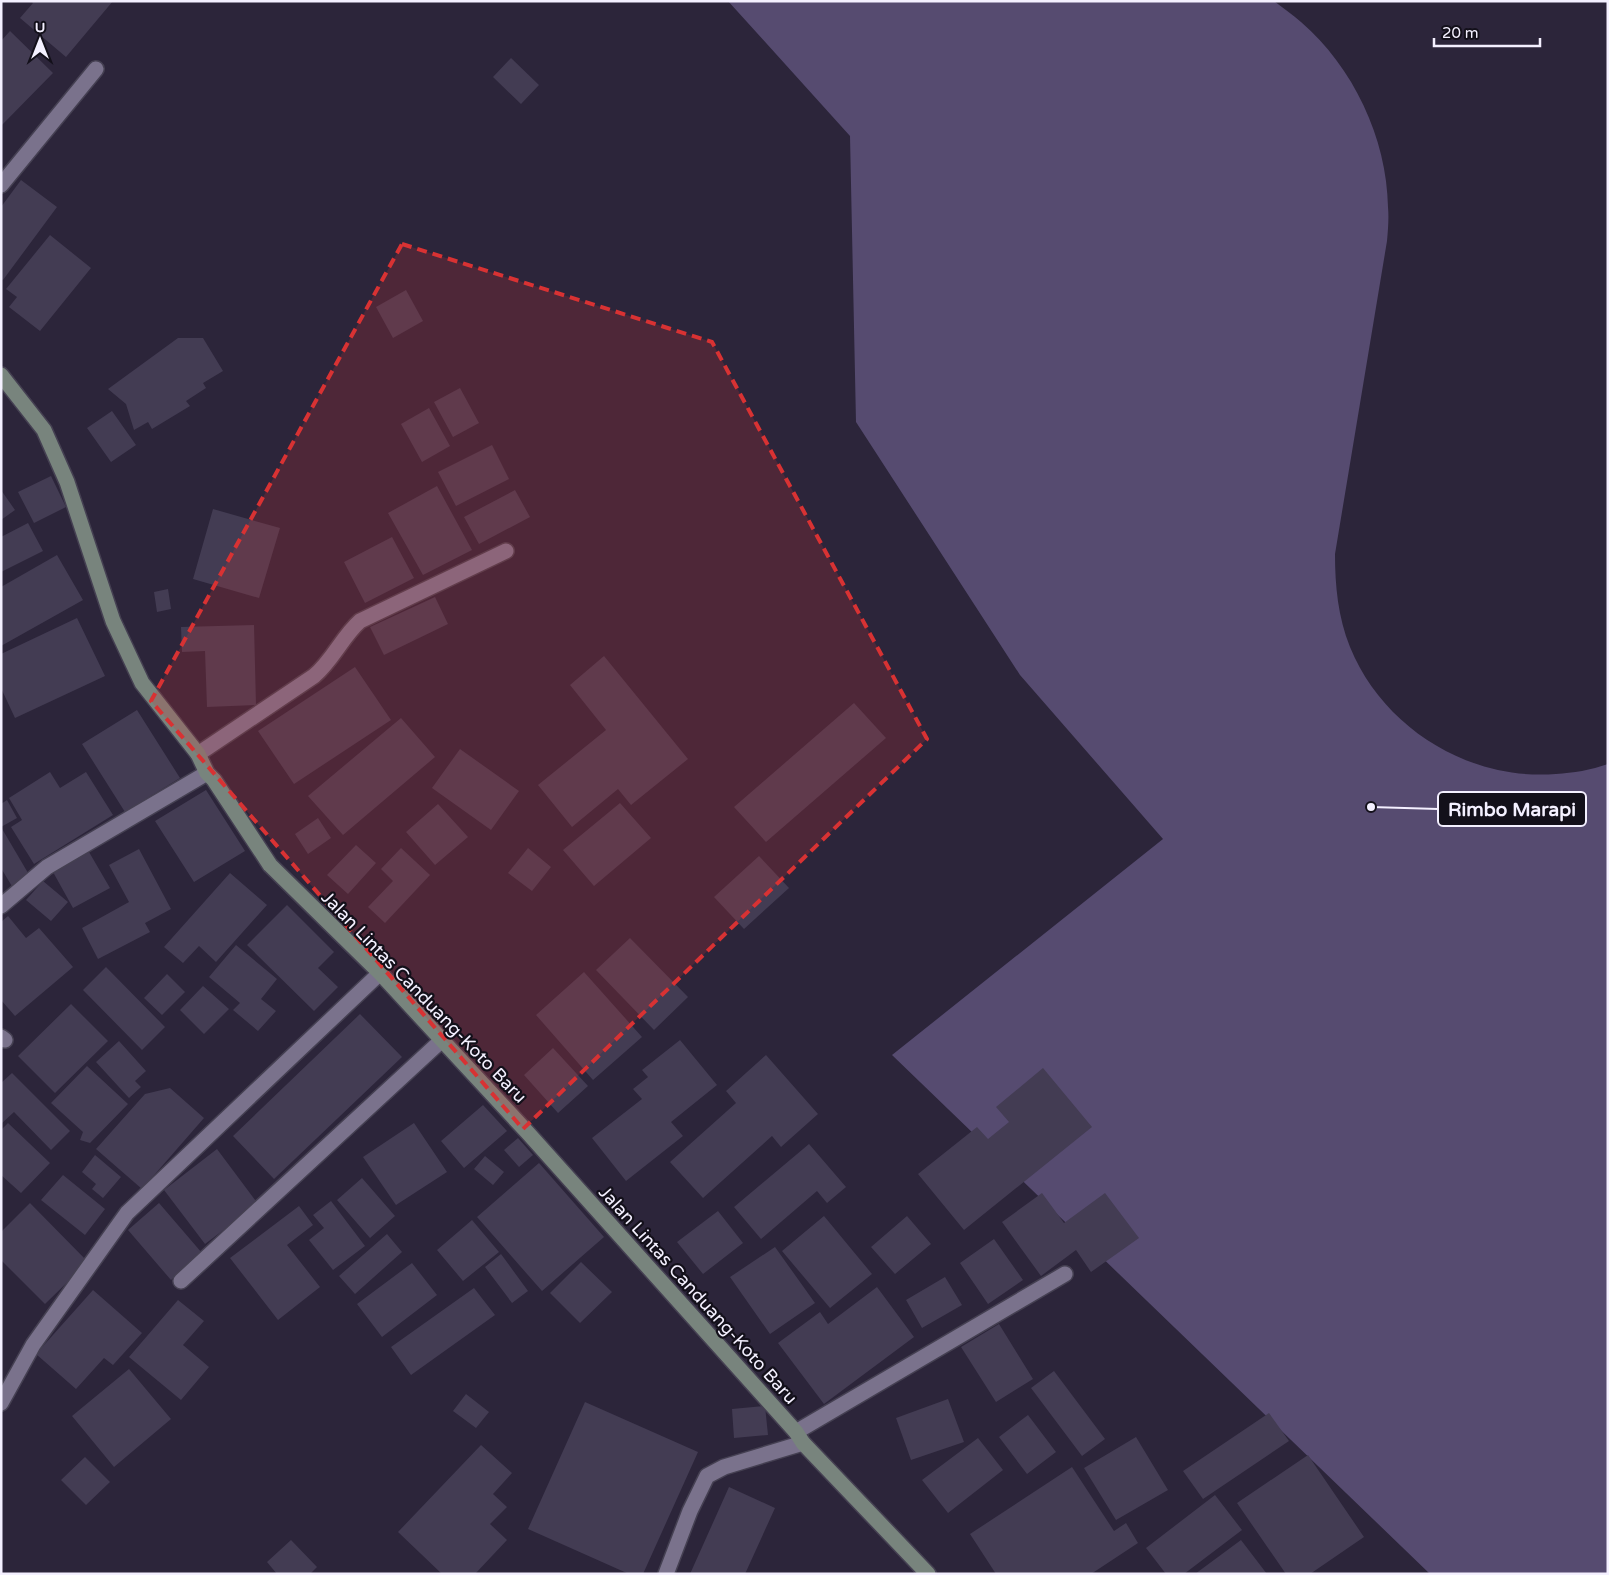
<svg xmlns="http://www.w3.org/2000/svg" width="1609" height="1575" viewBox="0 0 1609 1575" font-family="'Varela Round',sans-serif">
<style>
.green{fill:#564b70}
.building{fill:#433c53}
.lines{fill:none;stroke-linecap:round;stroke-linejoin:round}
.street-casing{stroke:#454052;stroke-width:18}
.secondary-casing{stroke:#454052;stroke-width:18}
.street{stroke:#7a728c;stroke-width:15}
.secondary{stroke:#78847d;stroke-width:15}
.marked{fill:#d83233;fill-opacity:0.2;stroke:#d83233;stroke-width:4;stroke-dasharray:10 6;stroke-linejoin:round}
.labels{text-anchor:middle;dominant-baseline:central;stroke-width:4.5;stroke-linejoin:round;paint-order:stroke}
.street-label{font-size:18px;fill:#f4f0ff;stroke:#13101a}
.leader{fill:none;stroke:#f4f0ff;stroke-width:2}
.callout-dot{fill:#f4f0ff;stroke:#13101a;stroke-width:2}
.callout{fill:#13101a;stroke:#f4f0ff;stroke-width:2}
.callout-label{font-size:19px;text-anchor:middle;font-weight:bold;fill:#f4f0ff}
</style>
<rect width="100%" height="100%" fill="#2c253a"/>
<path class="green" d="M728 1H1274C1283 8 1293 15 1301 22 1353 67 1387 138 1388 207 1389 218 1388 230 1387 241L1335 554C1335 586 1338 617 1350 647 1383 728 1469 781 1556 774 1573 773 1591 770 1608 764V1574H1430L892 1055 1163 839 1020 675 856 422 850 136Z"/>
<path class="building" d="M31 1H113L66 57 20 18 33 3Z
M10 31 53 73 1 126V41Z
M511 58 539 85 521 104 493 77Z
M21 180 57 207 3 280 1 279V207Z
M50 235 91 268 40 331 9 307 17 297 6 289Z
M406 290 423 321 393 338 376 307Z
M178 338H203L223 371 203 383 206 388 186 401 190 406 152 429 148 422 134 430 126 404 108 389Z
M460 388 479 423 453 437 434 402Z
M429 408 450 446 422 462 401 424Z
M112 411 136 445 111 462 87 428Z
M492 445 509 479 456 506 438 472Z
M51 476 66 507 34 523 18 492Z
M437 486 472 550 423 575 388 513Z
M1 490 15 510 1 520Z
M515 490 530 517 479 544 464 517Z
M213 509 280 528 259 598 193 579Z
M28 523 43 551 1 572V537Z
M392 537 414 578 365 603 344 562Z
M57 555 83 600 1 646V587Z
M168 589 171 609 157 612 154 592Z
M435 597 448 624 384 655 370 627Z
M77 618 105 676 15 718 1 688V654Z
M254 625 256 705 207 707 205 651 182 652 181 627Z
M604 656 688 759 631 805 618 789 572 827 538 785 606 730 570 685Z
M355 667 391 720 294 784 258 731Z
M854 703 886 738 766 842 734 807Z
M137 710 180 778 125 812 82 744Z
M401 718 435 757 343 835 308 796Z
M460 749 519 791 491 830 432 788Z
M50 772 60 788 86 772 113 815 34 864 11 827 22 820 9 798Z
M206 790 245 851 194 882 155 821Z
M7 800 17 818 1 827V804Z
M620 803 651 838 594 886 563 850Z
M438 804 468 837 435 865 406 832Z
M318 818 331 838 308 854 295 834Z
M1 827 31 878 13 888 1 868Z
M356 845 376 863 348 894 327 875Z
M401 848 430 875 385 923 368 907 393 881 381 869Z
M528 848 551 867 532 891 508 873Z
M139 849 171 909 145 923 150 932 98 959 82 928 129 902 109 865Z
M89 852 110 888 73 908 53 872Z
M759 856 789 888 744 929 714 897Z
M230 873 267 905 216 962 199 946 183 963 164 947Z
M43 881 68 902 51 921 26 900Z
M287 905 334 952 318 968 338 987 314 1011 247 945Z
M8 916 26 938 39 928 73 967 15 1016 1 1000V922Z
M630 938 688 997 654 1030 596 970Z
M236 945 277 979 261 999 276 1011 258 1031 233 1010 240 1003 209 977Z
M106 967 165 1027 142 1050 83 990Z
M584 972 642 1037 593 1080 536 1015Z
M167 974 185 992 162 1015 144 998Z
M203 986 229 1009 204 1034 180 1010Z
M71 1004 108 1041 55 1093 18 1056Z
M360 1014 402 1057 274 1179 233 1136Z
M680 1040 717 1085 671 1122 683 1136 626 1181 592 1138 642 1099 633 1089 648 1077 642 1070Z
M119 1041 146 1071 135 1081 141 1087 129 1098 96 1062Z
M553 1048 588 1086 558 1113 524 1075Z
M766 1055 818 1114 781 1147 772 1136 703 1198 670 1162 736 1103 726 1091Z
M87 1066 128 1104 90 1143 80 1140 83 1132 51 1103Z
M1043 1068 1092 1127 964 1230 918 1174 977 1127 988 1139 1009 1122 996 1107Z
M12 1073 70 1131 51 1150 14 1112 1 1124V1083Z
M170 1088 204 1118 142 1189 96 1149 145 1094Z
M483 1105 507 1131 464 1168 441 1141Z
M8 1123 50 1163 21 1193 1 1175V1130Z
M414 1123 447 1172 396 1205 363 1157Z
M518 1138 533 1155 519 1167 504 1150Z
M809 1144 846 1187 827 1203 817 1191 761 1239 734 1207Z
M217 1149 258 1204 205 1244 164 1190Z
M95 1155 121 1177 103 1198 92 1189 96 1184 82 1172Z
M485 1156 504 1172 493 1185 474 1169Z
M539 1163 604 1237 542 1291 477 1217Z
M63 1175 105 1209 85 1235 41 1200Z
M362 1178 395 1216 370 1238 337 1200Z
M1042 1193 1064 1223 1105 1193 1139 1238 1091 1272 1076 1250 1041 1276 1002 1222Z
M331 1201 365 1246 333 1270 309 1240 324 1228 313 1215Z
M30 1203 88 1262 45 1304 1 1260V1232Z
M159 1203 202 1253 171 1280 128 1230Z
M299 1206 313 1225 287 1245 320 1287 278 1320 230 1258Z
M718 1211 743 1243 703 1274 677 1242Z
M824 1216 872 1274 830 1308 782 1251Z
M907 1216 931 1244 895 1274 871 1247Z
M472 1220 499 1252 463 1281 437 1250Z
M387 1234 402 1252 355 1294 339 1276Z
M994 1239 1023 1280 988 1304 960 1263Z
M775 1247 815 1303 770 1334 730 1277Z
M501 1254 528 1291 512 1303 485 1267Z
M581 1262 612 1292 580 1323 550 1293Z
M412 1263 437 1295 382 1337 357 1304Z
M945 1277 962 1305 922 1328 906 1300Z
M877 1287 914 1337 824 1404 778 1343 820 1312 828 1324Z
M474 1288 495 1315 411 1375 391 1347Z
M93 1290 142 1333 113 1365 104 1358 76 1389 36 1354Z
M178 1300 204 1321 183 1345 209 1367 181 1400 129 1357Z
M999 1324 1033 1379 996 1402 961 1347Z
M129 1369 171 1419 114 1467 72 1416Z
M1054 1371 1105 1439 1082 1456 1031 1388Z
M466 1394 489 1412 476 1428 453 1411Z
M948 1399 964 1442 911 1460 896 1418Z
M585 1402 698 1452 643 1574H629L528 1529Z
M765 1406 768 1435 734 1438 732 1409Z
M1269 1413 1289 1441 1203 1499 1183 1471Z
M1028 1415 1056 1452 1027 1474 999 1437Z
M1136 1437 1168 1490 1116 1520 1084 1468Z
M978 1438 1003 1470 948 1513 922 1480Z
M481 1445 512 1473 493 1494 507 1507 490 1524 507 1540 475 1574H442L398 1532Z
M1308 1455 1364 1537 1310 1574H1286L1237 1503Z
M85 1457 110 1482 86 1505 61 1480Z
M1072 1467 1114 1531 1126 1523 1138 1543 1091 1574H996L970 1534Z
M729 1487 775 1508 745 1574H690Z
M1215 1495 1242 1530 1184 1574H1166L1146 1548Z
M291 1540 317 1567 310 1574H277L267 1562Z
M1241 1540 1267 1574H1195Z"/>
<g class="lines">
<defs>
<path id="street" d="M1 185 96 69
M198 754 314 676C333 660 342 637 360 621L506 551
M1 906 47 867 207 773
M1 1037 5 1040
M181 1281 442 1040
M1 1403 33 1345 127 1213 380 973
M796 1432 1065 1274
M666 1574 690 1511 707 1476 724 1467 803 1443"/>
<path id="secondary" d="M1 375 44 430 67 482 113 621 142 683 198 754 207 773 214 780 270 865 380 973 528 1133 796 1432 803 1443 928 1574"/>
</defs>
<use href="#street" class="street-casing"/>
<use href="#secondary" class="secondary-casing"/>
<use href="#street" class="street"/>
<use href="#secondary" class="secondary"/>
</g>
<path class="marked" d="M402 244 712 342 927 739 523 1129 151 701Z"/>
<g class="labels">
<g class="street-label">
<text transform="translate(424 997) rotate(46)">Jalan Lintas Canduang-Koto Baru</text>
<text transform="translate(698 1295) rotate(48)">Jalan Lintas Canduang-Koto Baru</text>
</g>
</g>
<path class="leader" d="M1371 807L1438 809"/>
<circle class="callout-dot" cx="1371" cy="807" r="5"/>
<rect class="callout" x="1438" y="792" width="148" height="34" rx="5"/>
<g class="callout-label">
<text x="1512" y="816">Rimbo Marapi</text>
</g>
<rect width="1609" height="1575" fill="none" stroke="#f4f0ff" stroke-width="5"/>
<g transform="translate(40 40)" stroke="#13101a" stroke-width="4" paint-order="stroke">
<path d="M0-4L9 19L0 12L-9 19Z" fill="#f4f0ff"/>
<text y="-8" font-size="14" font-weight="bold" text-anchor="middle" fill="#f4f0ff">U</text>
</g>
<path d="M1434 38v8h106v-8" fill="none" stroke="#f4f0ff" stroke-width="2.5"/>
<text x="1442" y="38" font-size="15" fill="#f4f0ff" stroke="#13101a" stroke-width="4" paint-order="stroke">20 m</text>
</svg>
